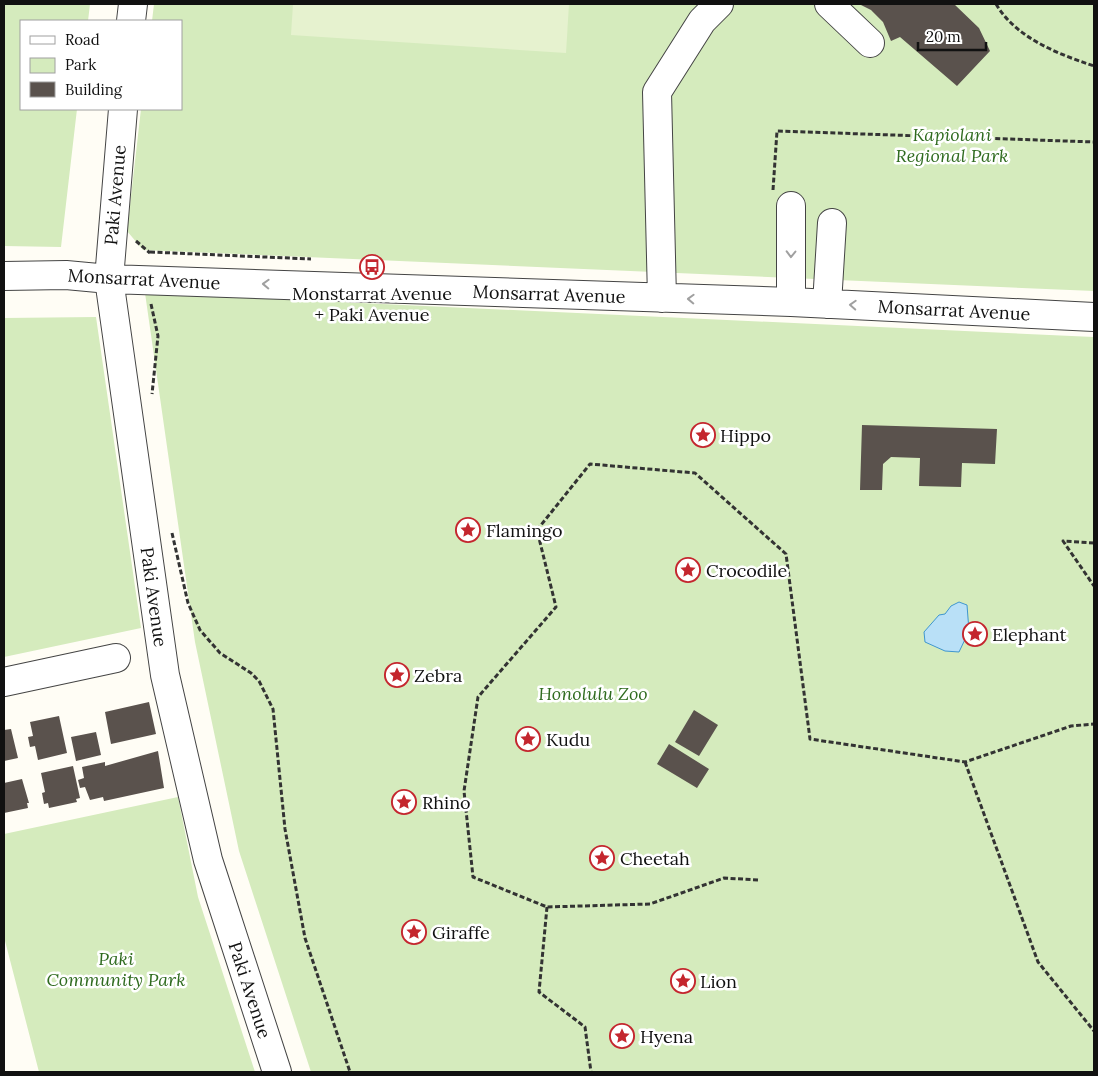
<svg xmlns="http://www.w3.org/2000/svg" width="1098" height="1076" viewBox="0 0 1098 1076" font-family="Lora,serif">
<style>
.green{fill:#d5ebbd}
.pitch{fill:#e6f2cf}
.water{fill:#b9e0f7;stroke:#3f96cf}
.building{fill:#5a524d}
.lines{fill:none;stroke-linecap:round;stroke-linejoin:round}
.minor-casing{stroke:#444;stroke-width:30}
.path{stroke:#333;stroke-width:3;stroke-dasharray:5 2.5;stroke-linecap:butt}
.minor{stroke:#fff;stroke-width:28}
.oneway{stroke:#a0a0a0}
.labels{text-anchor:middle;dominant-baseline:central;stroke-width:5;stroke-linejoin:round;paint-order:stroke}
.park-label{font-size:18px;font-style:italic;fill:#2f6b1f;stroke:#fff}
.street-label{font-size:18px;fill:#111;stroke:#fff}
.poi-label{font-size:18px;fill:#111;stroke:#fff;text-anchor:start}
</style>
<rect width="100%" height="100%" fill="#fffdf5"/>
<path class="green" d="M4 4H90L88 21H21V109H77L61 247 4 246Z
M154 4H1094V291L143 250 127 231 141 109H181V21H152Z
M145 293 1094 337V1072H311L239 851 195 642Z
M96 317 141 628 4 657V318Z
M178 797 198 897 255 1072H39L4 937V834Z"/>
<path class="pitch" d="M293 4H569L566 53 291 35Z"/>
<path class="water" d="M959 602 967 605 969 631 959 652 945 651 925 642 924 632 939 615 945 614 951 606Z"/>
<path class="building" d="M859 4H954L979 28 990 51 957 86 900 37 891 41 883 22 871 10Z
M862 425 997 429 995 464 962 463 961 487 919 486 920 458 891 457 883 464 882 490H860Z
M149 702 156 734 111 744 105 712Z
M694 710 718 725 699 756 675 742Z
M59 716 67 753 38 760 35 746 30 747 28 737 33 736 30 722Z
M11 729 18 758 4 761V730Z
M96 732 101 755 76 761 71 737Z
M669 744 709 769 697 788 657 764Z
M158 751 164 788 104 801 103 797 90 800 85 787 80 788 78 780 84 778 82 767 105 762V766Z
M73 766 80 798 76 799 77 802 49 808 48 803 44 804 42 793 45 792 41 773Z
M22 779 29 803H27L28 808 4 813V783Z"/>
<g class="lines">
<defs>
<path id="minor" d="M829 4 870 43
M131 21 133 4
M123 109 109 279 165 675 208 860 277 1072
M4 276 66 275 109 279 791 302 1094 317
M662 298 657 92 702 21 719 4
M791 302V206
M827 304 832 223
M4 682 116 658"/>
</defs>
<use href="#minor" class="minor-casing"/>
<path class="path" d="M996 4C1016 38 1058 54 1094 66
M773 190 777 131 1094 142
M136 241 150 253
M150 252 311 259
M151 304 158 336 152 394
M172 533 188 603 200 630 220 653 251 673 259 681 273 709 285 829 305 938 350 1072
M1094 543 1063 541 1094 586
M965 762 1038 962 1094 1031
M758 880 724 878 650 904 547 907 473 877 464 791 478 697 556 607 537 530 590 464 695 473 786 554 810 739 965 762 1071 726 1094 724
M547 907 539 992 585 1027 591 1072"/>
<use href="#minor" class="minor"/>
</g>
<defs><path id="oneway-chevron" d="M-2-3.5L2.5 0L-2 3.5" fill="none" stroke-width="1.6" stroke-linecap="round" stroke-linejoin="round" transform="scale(1.25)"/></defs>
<g class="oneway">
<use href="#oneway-chevron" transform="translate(791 254) rotate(91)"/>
<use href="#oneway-chevron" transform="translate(266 284) rotate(-178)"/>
<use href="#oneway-chevron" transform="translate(691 299) rotate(-178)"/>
<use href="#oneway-chevron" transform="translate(853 305) rotate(-177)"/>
</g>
<defs>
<symbol id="bus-ring" viewBox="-11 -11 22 22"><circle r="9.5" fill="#fff" stroke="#c4262e" stroke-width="1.5"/><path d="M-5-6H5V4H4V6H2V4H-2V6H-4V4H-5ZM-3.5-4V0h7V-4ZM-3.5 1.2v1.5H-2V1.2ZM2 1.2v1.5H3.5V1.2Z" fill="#c4262e"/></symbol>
<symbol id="sight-ring" viewBox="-11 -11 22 22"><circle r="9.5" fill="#fff" stroke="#c4262e" stroke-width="1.5"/><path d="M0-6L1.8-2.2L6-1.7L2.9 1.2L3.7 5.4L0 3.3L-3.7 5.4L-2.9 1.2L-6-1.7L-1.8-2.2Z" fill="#c4262e"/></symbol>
</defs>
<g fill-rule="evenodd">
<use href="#bus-ring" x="358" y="253" width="28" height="28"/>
<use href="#sight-ring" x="689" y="421" width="28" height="28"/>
<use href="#sight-ring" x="454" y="516" width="28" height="28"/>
<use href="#sight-ring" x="674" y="556" width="28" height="28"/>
<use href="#sight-ring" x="961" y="620" width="28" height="28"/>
<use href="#sight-ring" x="383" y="661" width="28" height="28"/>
<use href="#sight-ring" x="514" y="725" width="28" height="28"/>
<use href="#sight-ring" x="390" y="788" width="28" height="28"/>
<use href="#sight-ring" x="588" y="844" width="28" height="28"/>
<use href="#sight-ring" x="400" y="918" width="28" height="28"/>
<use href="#sight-ring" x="669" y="967" width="28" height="28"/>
<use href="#sight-ring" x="608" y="1022" width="28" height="28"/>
</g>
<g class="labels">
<g class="park-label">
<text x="952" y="134">Kapiolani<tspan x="952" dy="21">Regional Park</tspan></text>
<text x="593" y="693">Honolulu Zoo</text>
<text x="116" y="958">Paki<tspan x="116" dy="21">Community Park</tspan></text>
</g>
<g class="street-label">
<text transform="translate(115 195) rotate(-85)">Paki Avenue</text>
<text transform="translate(144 279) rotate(3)">Monsarrat Avenue</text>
<text transform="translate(549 294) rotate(2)">Monsarrat Avenue</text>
<text transform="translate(954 310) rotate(3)">Monsarrat Avenue</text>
<text transform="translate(154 597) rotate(82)">Paki Avenue</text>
<text transform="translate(250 990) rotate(72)">Paki Avenue</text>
</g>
<g class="poi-label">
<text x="372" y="293" text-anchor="middle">Monstarrat Avenue<tspan x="372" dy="21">+ Paki Avenue</tspan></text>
<text x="720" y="435">Hippo</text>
<text x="486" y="530">Flamingo</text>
<text x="706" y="570">Crocodile</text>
<text x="992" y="634">Elephant</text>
<text x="414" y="675">Zebra</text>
<text x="546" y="739">Kudu</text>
<text x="422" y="802">Rhino</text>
<text x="620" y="858">Cheetah</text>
<text x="432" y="932">Giraffe</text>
<text x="700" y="981">Lion</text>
<text x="640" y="1036">Hyena</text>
</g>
</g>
<rect width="1098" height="1076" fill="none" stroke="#111111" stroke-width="10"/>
<rect x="20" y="20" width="162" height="90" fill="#ffffff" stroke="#a0a0a0"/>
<rect x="30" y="36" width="25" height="8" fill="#ffffff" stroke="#a0a0a0"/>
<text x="65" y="45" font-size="15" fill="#111111">Road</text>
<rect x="30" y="58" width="25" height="15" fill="#d5ebbd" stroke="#a0a0a0"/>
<text x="65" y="70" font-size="15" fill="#111111">Park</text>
<rect x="30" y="82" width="25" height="15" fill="#5a524d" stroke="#a0a0a0"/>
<text x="65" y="95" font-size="15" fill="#111111">Building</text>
<path d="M918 42v8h68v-8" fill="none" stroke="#111111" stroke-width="2.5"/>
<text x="926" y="42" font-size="15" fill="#111111" stroke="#ffffff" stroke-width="4" paint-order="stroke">20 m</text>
</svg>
